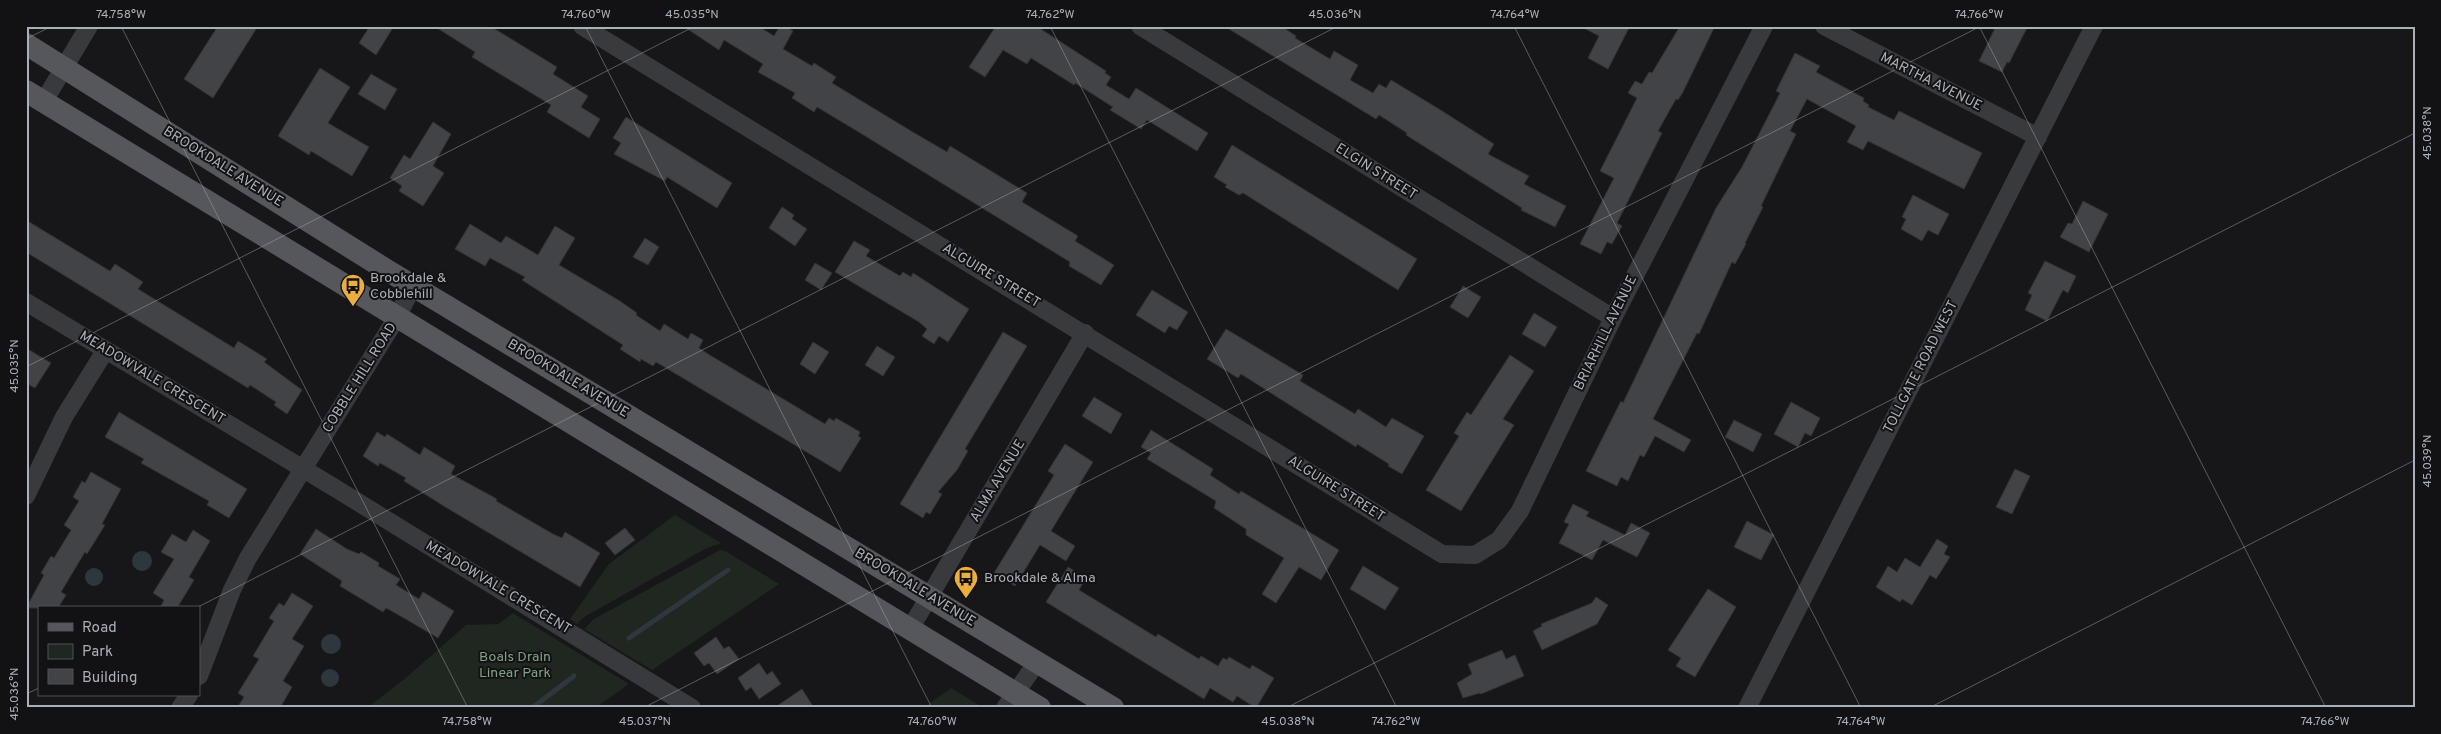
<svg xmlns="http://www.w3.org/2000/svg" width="2441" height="734" viewBox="0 0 2441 734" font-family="Overpass,sans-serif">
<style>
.green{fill:#202720}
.water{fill:#2e373d}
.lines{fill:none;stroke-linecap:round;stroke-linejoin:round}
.stream{stroke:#2e373d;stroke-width:5}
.building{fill:#424346;stroke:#323235}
.minor{stroke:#393a3e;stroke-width:18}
.major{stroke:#55575d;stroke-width:22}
.ticks{fill:none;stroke:#aaafb9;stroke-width:1;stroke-opacity:0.45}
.labels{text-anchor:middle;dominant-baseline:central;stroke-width:4;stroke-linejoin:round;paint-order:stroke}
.street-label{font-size:14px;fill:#aaafb9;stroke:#121214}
.poi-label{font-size:14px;fill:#aaafb9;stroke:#121214;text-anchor:start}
.park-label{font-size:14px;fill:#82a383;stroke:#121214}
.neatline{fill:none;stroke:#aaafb9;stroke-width:2}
.ticks-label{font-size:12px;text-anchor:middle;fill:#aaafb9}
</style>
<rect width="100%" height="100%" fill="#171719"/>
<path class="green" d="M675 515 721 543 707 548 584 617 577 624 570 619 609 564Z
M720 550 725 551 779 584 652 670 584 629 594 619Z
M513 613 629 684 595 708H367L407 677 466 625 498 624Z
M951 688 979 705 978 708H923Z"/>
<path class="water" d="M132 561a10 10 0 1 1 20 0a10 10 0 1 1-20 0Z
M85 577a9 9 0 1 1 18 0a9 9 0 1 1-18 0Z
M321 644a10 10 0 1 1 20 0a10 10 0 1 1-20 0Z
M321 678a9 9 0 1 1 18 0a9 9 0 1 1-18 0Z"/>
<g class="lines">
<path class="stream" d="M629 638 728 570
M532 708 574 676"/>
</g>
<path class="building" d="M218 26H258L213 98 184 79Z
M370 26H394L376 55 359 43Z
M434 26H490L557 67 553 74 588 96 581 107 600 119 589 138 547 112 551 105 472 57 475 52Z
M683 26H758L774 36 780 26H785L793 31 783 49 812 66 814 63 836 77 832 83 911 131 947 152 950 146 1027 193 1022 202 1078 236 1075 241 1114 265 1101 285 1069 266 1070 262 857 131 817 107 814 112 792 98 795 93 758 72 763 64 724 40 719 50Z
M996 26H1036L1106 71 1105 73 1111 77 1106 85 1129 99 1136 88 1208 133 1197 151 1147 120 1141 129 1110 110 1113 107 1075 83 1074 85 1031 58 1027 64 1003 50 985 77 969 67Z
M1224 26H1281L1296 36 1295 38 1330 59 1334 51 1358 65 1350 80 1373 93 1379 84 1386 88 1391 80 1439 109 1494 144 1488 154 1529 176 1524 184 1566 206 1555 227 1521 210 1522 208 1487 186 1406 135 1407 133 1379 115 1376 119Z
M1580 26H1630L1608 69 1588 58 1599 36Z
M1680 26H1715L1683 92 1678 100 1676 99 1658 131 1662 133 1617 223 1622 226 1612 244 1607 242 1601 254 1580 244 1614 178 1600 171 1637 98 1628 93 1635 81 1642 84 1649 72 1652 73Z
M1996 26H2028L2009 63 2007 62 2002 72 1979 61Z
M1795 53 1820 66 1816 72 1864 98 1863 101 1869 105 1868 107 1894 120 1899 111 1982 153 1964 189 1868 141 1863 150 1847 142 1856 126 1807 99 1790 131 1796 134 1761 206 1763 207 1745 243 1746 244 1735 264 1732 262 1699 334 1697 333 1653 419 1691 440 1684 452 1655 436 1644 457 1640 455 1628 481 1621 477 1617 486 1586 471 1621 401 1623 403 1716 208 1742 167 1775 103 1780 93 1776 91Z
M320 68 350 87 328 123 369 147 352 176 311 151 309 155 278 136Z
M371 74 397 89 385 110 358 94Z
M626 117 732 183 717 208 667 177 665 181 614 154 621 143 613 138Z
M433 122 451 134 433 166 444 173 423 206 399 191 402 186 390 178 404 155 410 159Z
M1232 145 1417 259 1398 290 1243 193 1239 195 1225 187 1227 185 1214 177Z
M1913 195 1949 214 1938 235 1928 230 1922 241 1901 229 1906 219 1902 217Z
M2083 201 2108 214 2089 252 2060 237 2068 223 2072 224Z
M782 207 794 215 792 219 807 229 795 246 769 228Z
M26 220 110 271 115 264 143 282 138 289 234 348 238 341 267 359 264 362 302 390 287 414 274 405 276 402 250 385 248 388 26 252Z
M470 224 501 243 506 236 538 255 555 226 575 238 559 265 620 301 637 313 636 315 660 331 664 324 688 339 691 333 703 340 699 348 708 354 825 424 829 418 834 421 836 418 860 432 858 436 861 438 840 472 656 362 653 366 641 359 640 362 620 349 623 345 522 280 525 277 490 258 485 266 455 249Z
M645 238 659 247 648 265 633 257Z
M854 241 870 250 866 256 900 276 903 272 911 277 913 273 969 309 948 342 939 336 934 344 922 336 927 329 919 322 835 272Z
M2045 261 2076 276 2068 293 2063 290 2047 321 2025 310 2032 295 2028 293Z
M815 263 832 273 821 290 805 280Z
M1463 286 1481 297 1468 318 1450 307Z
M1152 290 1188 312 1177 330 1169 326 1165 333 1136 315Z
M1534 313 1557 327 1545 347 1522 334Z
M1226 329 1303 375 1300 381 1355 414 1358 409 1386 427 1392 418 1424 436 1402 474 1388 466 1389 464 1357 444 1356 447 1241 374 1238 378 1207 359Z
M1003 332 1027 346 965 449 968 451 957 470 938 492 942 494 930 514 926 512 923 518 900 504Z
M813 342 829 352 815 374 800 364Z
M877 346 895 357 883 376 865 365Z
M26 348 51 363 35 388 26 383Z
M1510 355 1534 371 1503 419 1514 425 1461 511 1426 490 1459 436 1454 433 1467 412 1471 415Z
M1094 397 1122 414 1111 434 1082 416Z
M1791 402 1820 418 1811 436 1805 433 1798 447 1774 434Z
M119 412 247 489 229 518 207 505 209 501 141 463 144 459 105 437Z
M1734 420 1762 434 1753 452 1725 437Z
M1151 430 1213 469 1210 475 1239 494 1241 491 1339 550 1321 580 1299 567 1276 603 1262 594 1284 558 1246 535V529L1214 508 1216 501 1147 459 1151 453 1141 447Z
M377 432 385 437 387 434 420 455 424 447 455 466 451 474 497 499 496 501 553 534 562 538 565 532 600 553 580 587 447 508 404 481 406 478 380 463 378 466 363 456Z
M1065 444 1093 462 1051 531 1075 546 1066 561 1040 545 1015 586 994 573 1054 475 1048 471Z
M2015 469 2030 476 2012 514 1996 507Z
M91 472 121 489 102 524 105 525 87 554 85 552 61 592 66 595 58 608H26L44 575 41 573 51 556 54 558 71 530 64 525 79 501 73 497 82 481 85 483Z
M1573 504 1589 512 1586 516 1625 535 1631 523 1650 533 1637 557 1603 540 1592 560 1559 543 1569 524 1564 522Z
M1747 521 1774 535 1761 560 1734 547Z
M625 528 635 540 615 555 605 543Z
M316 529 347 549 359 554 361 552 379 563 378 566 400 579 396 585 419 599 423 592 454 611 438 638 397 614 386 608 383 612 340 586 342 581 300 554Z
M193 530 210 541 189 577 194 580 177 608H160L164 600 153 593 174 559 161 552 172 534 186 542Z
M1937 539 1948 546 1944 554 1950 557 1936 579 1930 575 1912 605 1902 599 1900 602 1876 587 1888 566 1897 572 1905 558 1920 567Z
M1363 566 1399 588 1385 610 1350 589Z
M1068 567 1086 578 1079 590 1156 637 1158 634 1199 659 1201 656 1218 666 1223 658 1227 660 1229 657 1250 669 1252 665 1274 678 1256 708 1237 696 1233 702 1210 688 1204 699 1046 602Z
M1708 589 1736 607 1695 677 1676 666 1681 658 1668 650Z
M292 593 313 606 292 639 304 646 283 681 292 687 280 708H237L244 697 238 693 259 659 253 656 274 621 269 618 279 603 284 606Z
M1596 597 1608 605 1597 624 1542 650 1533 631 1542 626 1541 624 1592 603Z
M716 637 724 649 729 646 739 659 717 674 709 663 704 666 694 653Z
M1502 650 1506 659 1515 655 1524 676 1481 694 1480 693 1463 698 1457 683 1472 674 1468 664Z
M759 663 767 675 772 671 781 684 759 699 751 687 746 691 738 678Z
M802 689 814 708H774Z"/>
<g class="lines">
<path class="minor" d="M582 26 1442 554 1475 555 1499 540 1520 511 1613 318 1764 26
M1140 26 1613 318
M1824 26 2038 137
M44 101 89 26
M26 302 335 488 692 708
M26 496 64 417 105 351
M910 629 1085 333
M199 676 232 590 248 558 397 317 413 286
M180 708 189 695
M1005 708 1037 662
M1747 708 2094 26"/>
<path class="major" d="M26 44 385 269 1113 708
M26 91 1040 708"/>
</g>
<path class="ticks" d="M121 26 468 708M585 26 932 708M1050 26 1397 708M1514 26 1861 708M1979 26 2326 708M26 39 52 26M26 367 695 26M196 608 1338 26M26 694 39 688M643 708 1981 26M1286 708 2415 133M1929 708 2415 460"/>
<defs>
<symbol id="bus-pin" viewBox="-11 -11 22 30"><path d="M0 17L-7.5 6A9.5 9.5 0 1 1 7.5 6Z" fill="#ecae3d" stroke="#121214"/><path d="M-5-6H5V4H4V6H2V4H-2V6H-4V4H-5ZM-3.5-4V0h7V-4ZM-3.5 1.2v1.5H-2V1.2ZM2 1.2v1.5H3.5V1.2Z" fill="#111"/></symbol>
</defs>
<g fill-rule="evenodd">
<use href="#bus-pin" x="339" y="272" width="28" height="38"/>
<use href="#bus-pin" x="952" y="564" width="28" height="38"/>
</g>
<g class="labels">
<g class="street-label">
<text transform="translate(1931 82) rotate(27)">MARTHA AVENUE</text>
<text transform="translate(223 167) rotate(32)">BROOKDALE AVENUE</text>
<text transform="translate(1376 172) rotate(32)">ELGIN STREET</text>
<text transform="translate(991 276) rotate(31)">ALGUIRE STREET</text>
<text transform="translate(1606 333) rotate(-64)">BRIARHILL AVENUE</text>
<text transform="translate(1921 367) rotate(-63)">TOLLGATE ROAD WEST</text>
<text transform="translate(152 378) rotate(31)">MEADOWVALE CRESCENT</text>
<text transform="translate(360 378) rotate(-58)">COBBLE HILL ROAD</text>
<text transform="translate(568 379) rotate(31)">BROOKDALE AVENUE</text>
<text transform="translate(998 481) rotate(-59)">ALMA AVENUE</text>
<text transform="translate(1336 489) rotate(32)">ALGUIRE STREET</text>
<text transform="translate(498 588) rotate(31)">MEADOWVALE CRESCENT</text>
<text transform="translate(915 588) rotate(31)">BROOKDALE AVENUE</text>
</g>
<g class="poi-label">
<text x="370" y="278">Brookdale &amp;<tspan x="370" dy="16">Cobblehill</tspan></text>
<text x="984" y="578">Brookdale &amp; Alma</text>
</g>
<g class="park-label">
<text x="515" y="657">Boals Drain<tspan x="515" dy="16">Linear Park</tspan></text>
</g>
</g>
<rect width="2441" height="734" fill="none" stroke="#121214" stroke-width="55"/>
<rect x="38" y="606" width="162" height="90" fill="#121214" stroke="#4f5156"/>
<rect x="48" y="623" width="25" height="8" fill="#55575d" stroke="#4f5156"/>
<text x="82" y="632" font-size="15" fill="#aaafb9">Road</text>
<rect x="48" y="644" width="25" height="15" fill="#202720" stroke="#4f5156"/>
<text x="82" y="656" font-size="15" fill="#aaafb9">Park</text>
<rect x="48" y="669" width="25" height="15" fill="#424346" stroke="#4f5156"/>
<text x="82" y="682" font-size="15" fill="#aaafb9">Building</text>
<rect x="28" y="28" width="2386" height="678" class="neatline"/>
<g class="ticks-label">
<text x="121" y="18">74.758°W</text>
<text x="586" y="18">74.760°W</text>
<text x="692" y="18">45.035°N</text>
<text x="1050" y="18">74.762°W</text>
<text x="1335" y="18">45.036°N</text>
<text x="1515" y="18">74.764°W</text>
<text x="1979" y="18">74.766°W</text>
<text transform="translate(2427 133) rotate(-90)" y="4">45.038°N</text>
<text transform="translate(14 366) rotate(-90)" y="4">45.035°N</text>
<text transform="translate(2427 461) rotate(-90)" y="4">45.039°N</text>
<text transform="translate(14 694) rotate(-90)" y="4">45.036°N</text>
<text x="467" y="725">74.758°W</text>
<text x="645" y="725">45.037°N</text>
<text x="932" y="725">74.760°W</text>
<text x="1288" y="725">45.038°N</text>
<text x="1396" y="725">74.762°W</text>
<text x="1861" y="725">74.764°W</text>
<text x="2325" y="725">74.766°W</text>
</g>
</svg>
